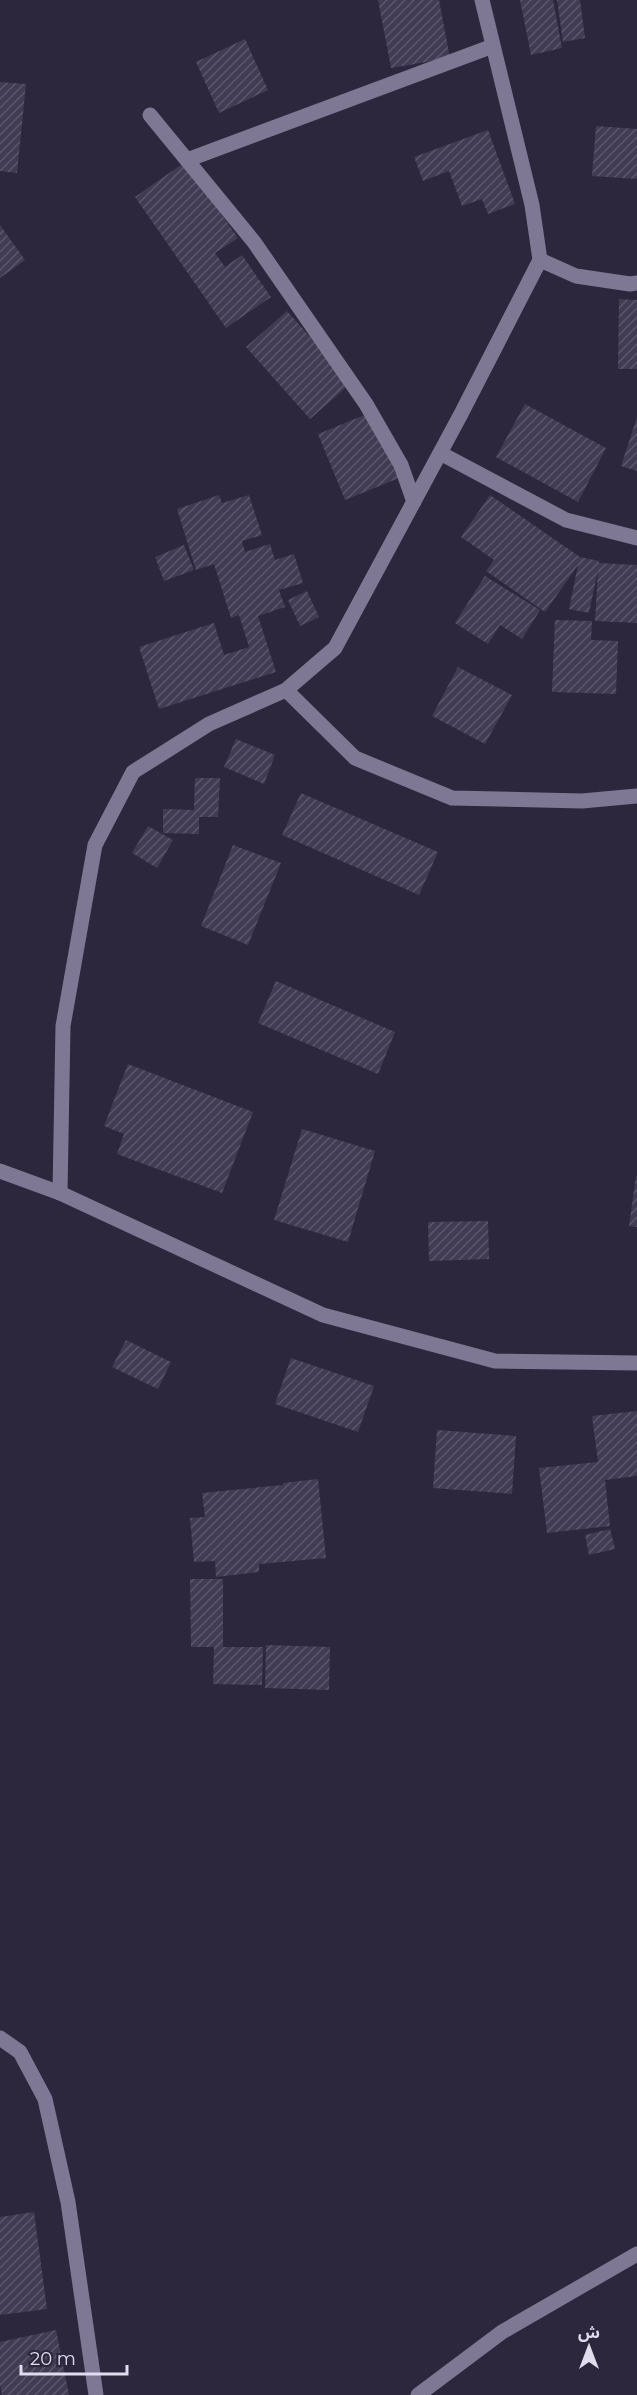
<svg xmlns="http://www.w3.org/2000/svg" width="637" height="2395" viewBox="0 0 637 2395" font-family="Montserrat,'Noto Sans Arabic',sans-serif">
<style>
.building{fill:url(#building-hatch)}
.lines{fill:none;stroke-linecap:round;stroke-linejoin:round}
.minor{stroke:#7f7894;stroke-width:15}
.secondary{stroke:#7f7894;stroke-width:15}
</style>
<defs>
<pattern id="building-hatch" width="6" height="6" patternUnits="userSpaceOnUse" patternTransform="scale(1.5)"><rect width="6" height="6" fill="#413b53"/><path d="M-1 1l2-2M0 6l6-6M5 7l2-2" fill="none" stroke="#5c576c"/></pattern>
</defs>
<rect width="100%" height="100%" fill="#2d273e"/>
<path class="building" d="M378 0H439L450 58 391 68Z
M520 0H553L562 48 531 55Z
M557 0H580L585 38 563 42Z
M245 39 268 90 219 113 196 62Z
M0 82 26 84 17 173 0 171Z
M596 126 637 129V179L592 176Z
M488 130 515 204 488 214 482 199 462 206 449 171 423 181 414 157Z
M185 162 238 238 215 253 225 267 242 255 271 297 226 328 135 197Z
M0 225 25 260 0 278Z
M619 299 637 300V369H618Z
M287 311 351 383 310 419 246 347Z
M525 404 606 448 578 502 496 457Z
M372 412 399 478 345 500 318 434Z
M637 417V471L621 466Z
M219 495 222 503 249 495 262 535 242 541 245 552 270 544 275 560 294 554 303 583 279 590 285 607 258 616 276 672 159 709 139 647 214 623 224 655 249 647 239 615 231 618 214 564 196 570 177 509Z
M490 495 580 557 599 561V563L637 565V623L595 621 598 570 589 613 569 609 578 565 545 612 486 571 494 560 461 537Z
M184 545 194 570 164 581 155 557Z
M485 576 540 610 522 639 500 625 488 644 455 623Z
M307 591 319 617 300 626 288 600Z
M555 620 592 621 591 640 618 641 616 694 552 692Z
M458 667 512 695 485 744 432 716Z
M236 739 275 755 264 784 224 767Z
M195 778H220L218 817H199V834L163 833V809L194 810Z
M301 793 438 852 419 895 282 835Z
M148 826 173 840 157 868 132 853Z
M233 845 281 863 248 945 201 926Z
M276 981 395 1032 378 1074 258 1023Z
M128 1064 253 1112 222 1193 117 1154 124 1134 104 1126Z
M302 1129 375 1151 348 1242 274 1220Z
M636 1176H637V1227L629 1226Z
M488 1221 489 1259 429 1261 428 1222Z
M126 1340 171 1362 158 1389 112 1367Z
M291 1358 374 1386 358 1432 275 1404Z
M637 1411V1476L605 1480 610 1526 547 1533 539 1468 598 1462 592 1416Z
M437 1430 516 1436 512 1494 433 1488Z
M318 1479 326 1558 259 1564V1572L216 1577 215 1561 194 1562 190 1518 205 1517 202 1493 283 1485V1483Z
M610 1529 615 1549 589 1555 585 1535Z
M190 1579H223V1647H263L262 1685 213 1684 214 1647H191Z
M266 1645 330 1647 329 1690 265 1688Z
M34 2212 47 2309 0 2315V2217Z
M56 2330 69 2395H2L0 2384V2342Z"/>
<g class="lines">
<path class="minor" d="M150 115 254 242 366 404 401 465 414 502
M187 160 493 46
M540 260 576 276 630 284 637 283
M440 453 566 520 637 538
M286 690 355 758 452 798 582 801 637 796
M60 1193 63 1026 95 845 133 772 209 724 286 690 335 648 461 414 540 260 532 205 482 0
M0 2038 20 2052 45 2099 68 2202 96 2395
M418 2395 502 2332 637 2254"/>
<path class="secondary" d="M0 1171 60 1193 323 1315 495 1361 637 1363"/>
</g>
<g transform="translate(589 2347)" stroke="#2d273e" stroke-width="4.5" paint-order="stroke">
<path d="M0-4.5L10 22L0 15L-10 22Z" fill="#e0ddec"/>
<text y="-9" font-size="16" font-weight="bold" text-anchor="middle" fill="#e0ddec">ش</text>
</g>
<path d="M21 2365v9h106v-9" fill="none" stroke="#e0ddec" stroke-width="3"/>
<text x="30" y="2365" font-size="18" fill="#e0ddec" stroke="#2d273e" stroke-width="4.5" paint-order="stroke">20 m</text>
</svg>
